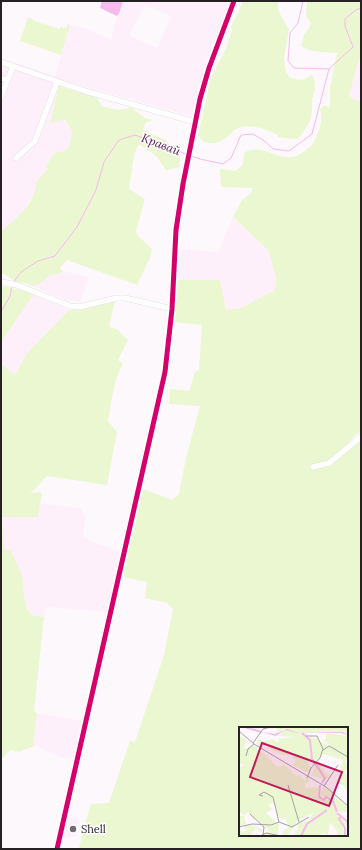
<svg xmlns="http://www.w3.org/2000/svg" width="362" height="850" viewBox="0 0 362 850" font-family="Lora,serif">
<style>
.built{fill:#fef0fb;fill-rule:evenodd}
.green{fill:#ebf7d0;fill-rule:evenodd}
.water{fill:#f4bbec}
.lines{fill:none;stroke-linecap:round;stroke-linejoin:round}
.stream{stroke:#f4bbec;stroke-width:1}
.minor-casing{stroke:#d5d1d4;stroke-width:6}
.minor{stroke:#fffeff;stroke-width:5.5}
.cycleway-casing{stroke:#fff;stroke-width:8}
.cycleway{stroke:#d6006c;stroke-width:5}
.poi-dot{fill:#726c71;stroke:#fff;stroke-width:1.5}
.labels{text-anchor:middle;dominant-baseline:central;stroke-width:3;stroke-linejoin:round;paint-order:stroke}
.poi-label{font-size:11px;fill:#272126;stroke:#fff;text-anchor:start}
.water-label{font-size:12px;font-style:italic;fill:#5a1554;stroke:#fff}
.inset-river{fill:none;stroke:#f4bbec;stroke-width:2}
.inset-road{fill:none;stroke:#a7a2a6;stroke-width:1}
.view{fill:#c2185b;fill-opacity:0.15;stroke:#c2185b;stroke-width:2}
.inset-edge{fill:none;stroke:#272126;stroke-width:2}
</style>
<rect width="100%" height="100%" fill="#fdf8fc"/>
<path class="built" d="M123 1H232L220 32 213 44 205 66 195 105 191 116 61 80 50 123 64 119 72 132 69 147 61 152 54 153 46 167 48 169 36 182V190L20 216 1 231V58L55 76 70 25 87 29 111 40 117 16 120 14ZM145 5 171 16 157 48 132 37 130 34Z
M361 58V101H357L349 96 359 59Z
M233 217 269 251 276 279 275 290 241 308 226 310 220 280H178L179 249 218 252Z
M62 271 89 277 80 302 65 300 33 286 40 284 49 276 62 272Z
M34 295 69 310 27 353 15 375 1 364V342L12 328 23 307Z
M40 503 80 508 86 516 83 532 85 537 95 543 121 551 107 612 46 607 44 617 32 615 27 609 24 596 4 550 2 516 38 517Z
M37 713 83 721 79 743 72 759 62 758 34 745V739Z
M66 815 79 819 76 836 61 839Z"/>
<path class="green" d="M243 1H277L279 12 289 30 284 58 286 72 290 78 302 80 312 75C319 87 312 93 312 104 312 110 312 117 309 123 306 128 302 134 298 139L284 138 278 137V135C264 129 254 124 239 128 234 129 233 132 229 135 220 144 205 148 198 135L211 77 226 49 232 30 231 26 238 13Z
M307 1H361V58L359 59 349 96 357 101H361V432L355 435 347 445 361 434V849H79L82 835 91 804 109 803 130 741 135 742 164 655 173 609 167 603 145 598 147 582 123 577 143 489 172 500 179 494 186 458 200 406 169 404 170 389 189 391 195 372 199 370 202 325 175 322 178 280H220L226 310 241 308 275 290 276 279 269 251 233 217 242 200 251 193 253 188 221 187 220 169 235 171 242 166 245 152C268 142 279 167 302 153 308 149 313 145 316 138 320 128 323 120 320 110L324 105 330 108V87L337 53C329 53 307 52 301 46L304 35 309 28 311 23 306 16ZM240 728H347V835H240Z
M28 17 37 22 60 29V27L66 28 68 24 70 25 61 55 20 41Z
M59 86 97 98 102 106C112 109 121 112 131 107L145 118 153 120 145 123 143 130 166 140 173 151H180V167L166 170 156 156 139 144 134 155 129 189 145 199 136 231 137 235 152 249 151 256 137 285 67 260 60 268 63 272 49 276 40 284 33 286 25 283 16 282 4 274H1V231C15 221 37 201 36 182L48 169 46 167 54 153 61 152 69 147 72 132 65 119 50 123Z
M1 286 26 291 34 295C21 310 13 327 1 342Z
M115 300 109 327 117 329 128 340 118 360 123 364C113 381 112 401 108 421L117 432 107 485 47 476C41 482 38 487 30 493L39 492 42 494 38 517H2L4 549 11 551 22 575 24 596 27 609 32 615 44 617 34 711 37 713 34 739V746L19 752 10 750 1 760V364L15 375 27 353 69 310 80 309Z"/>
<path class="water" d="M102 1H123L119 14 117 16 100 8Z"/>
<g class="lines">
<path class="stream" d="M329 69 353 47 345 26V19L356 10 361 8
M191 156 200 159 223 164 231 158 241 135 253 134 266 142 273 149 289 151 312 134 329 69 294 68 288 61 290 33 298 23 303 1
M13 283 21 272 38 261 55 256 77 227 96 190 104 162 119 140 135 135 186 154
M1 312 10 296 12 286"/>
<defs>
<path id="minor" d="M1 62 85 91 195 122
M1 78 7 80
M1 97 13 66
M16 158 35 141 57 82
M1 282 17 285 70 306 79 307 117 298H125L172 309
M313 467 329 463 361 437
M57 849 165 372 172 309 176 230 183 184 200 99 209 68 234 1"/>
</defs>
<use href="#minor" class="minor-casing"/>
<use href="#minor" class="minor"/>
<defs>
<path id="cycleway" d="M57 849 165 372 172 309 176 230 183 184 200 99 209 68 234 1"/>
</defs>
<use href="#cycleway" class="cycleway-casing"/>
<use href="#cycleway" class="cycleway"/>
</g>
<circle class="poi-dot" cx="73" cy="829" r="4"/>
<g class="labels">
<g class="poi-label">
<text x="81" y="829">Shell</text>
</g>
<g class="water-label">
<text transform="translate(161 144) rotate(21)">Кравай</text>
</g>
</g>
<g transform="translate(239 727)">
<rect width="109" height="109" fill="#fdf8fc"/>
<path d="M35 0H109V7L93 5 60 6 45 2 35 7 39 3ZM46 3 68 7 66 10 77 11 89 19 90 17 84 13 87 12V6L109 9V31L106 35 109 37V44L105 43 109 50V63L100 55 103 50 101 39 104 33 84 27 74 38 70 32 67 33 72 41 71 45H67L54 38 57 33 53 31 54 28H44L32 23 29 17H23L22 21 18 17 19 11 24 15 34 12 39 16 40 12 56 10 40 9ZM0 8 7 13 5 22 13 18 19 20 18 23 25 26 36 38 40 40 45 37 58 50 59 47 65 53 67 50 71 52 69 56H66V61L80 60 78 68 82 72 95 74 93 71 81 70 84 59 95 68 94 71 96 69 109 80 107 82 109 85H100L94 76 98 84 96 87 98 85 109 95V98L103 99 107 109H98V104L91 95 89 108 83 106 80 109H54L59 101 58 97 69 94 75 85 58 94 50 107 44 109V104L50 100 46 91 44 93 38 88 35 76 29 77 35 86 32 83 27 86 37 95 33 97 40 96 39 109 23 108 30 104 18 92H14L9 85 5 88 7 97 0 99V94H5L0 93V89H5L0 84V41L5 38 0 36ZM79 35 87 46 93 48 83 56 84 52 72 48ZM13 98 24 103 22 106 17 101 11 108 19 109H0L1 104 5 105 9 101 5 103 6 99Z" fill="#ebf7d0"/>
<path d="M48 2 60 6 104 5 109 9 103 6H59L46 3 37 9 23 5 36 7Z" fill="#f4bbec"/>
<path class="inset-river" d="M6 0 22 5M63 6 71 13 73 32 86 51 83 56M81 58 80 70 85 73 87 70 94 74 98 85M98 86 109 95M101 90 100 92 106 101V109M62 109 68 97 88 83"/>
<path class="inset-road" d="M0 4 15 17 87 60 109 79M67 9H78L84 22 81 31 72 41 68 51M14 16 24 2 32 0M84 23 90 19 109 30M7 29 9 22 15 17M49 58 60 95M85 59 99 38M24 69 20 68 25 65 34 70 40 95M11 87 25 100 24 109M0 100 13 97 32 98 40 95 53 100 70 90M23 108 27 106 42 109"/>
<path class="view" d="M23 16 103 45 90 79 11 50Z"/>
<rect width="109" height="109" class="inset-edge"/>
</g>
<rect width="362" height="850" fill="none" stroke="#272126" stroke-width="4"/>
</svg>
